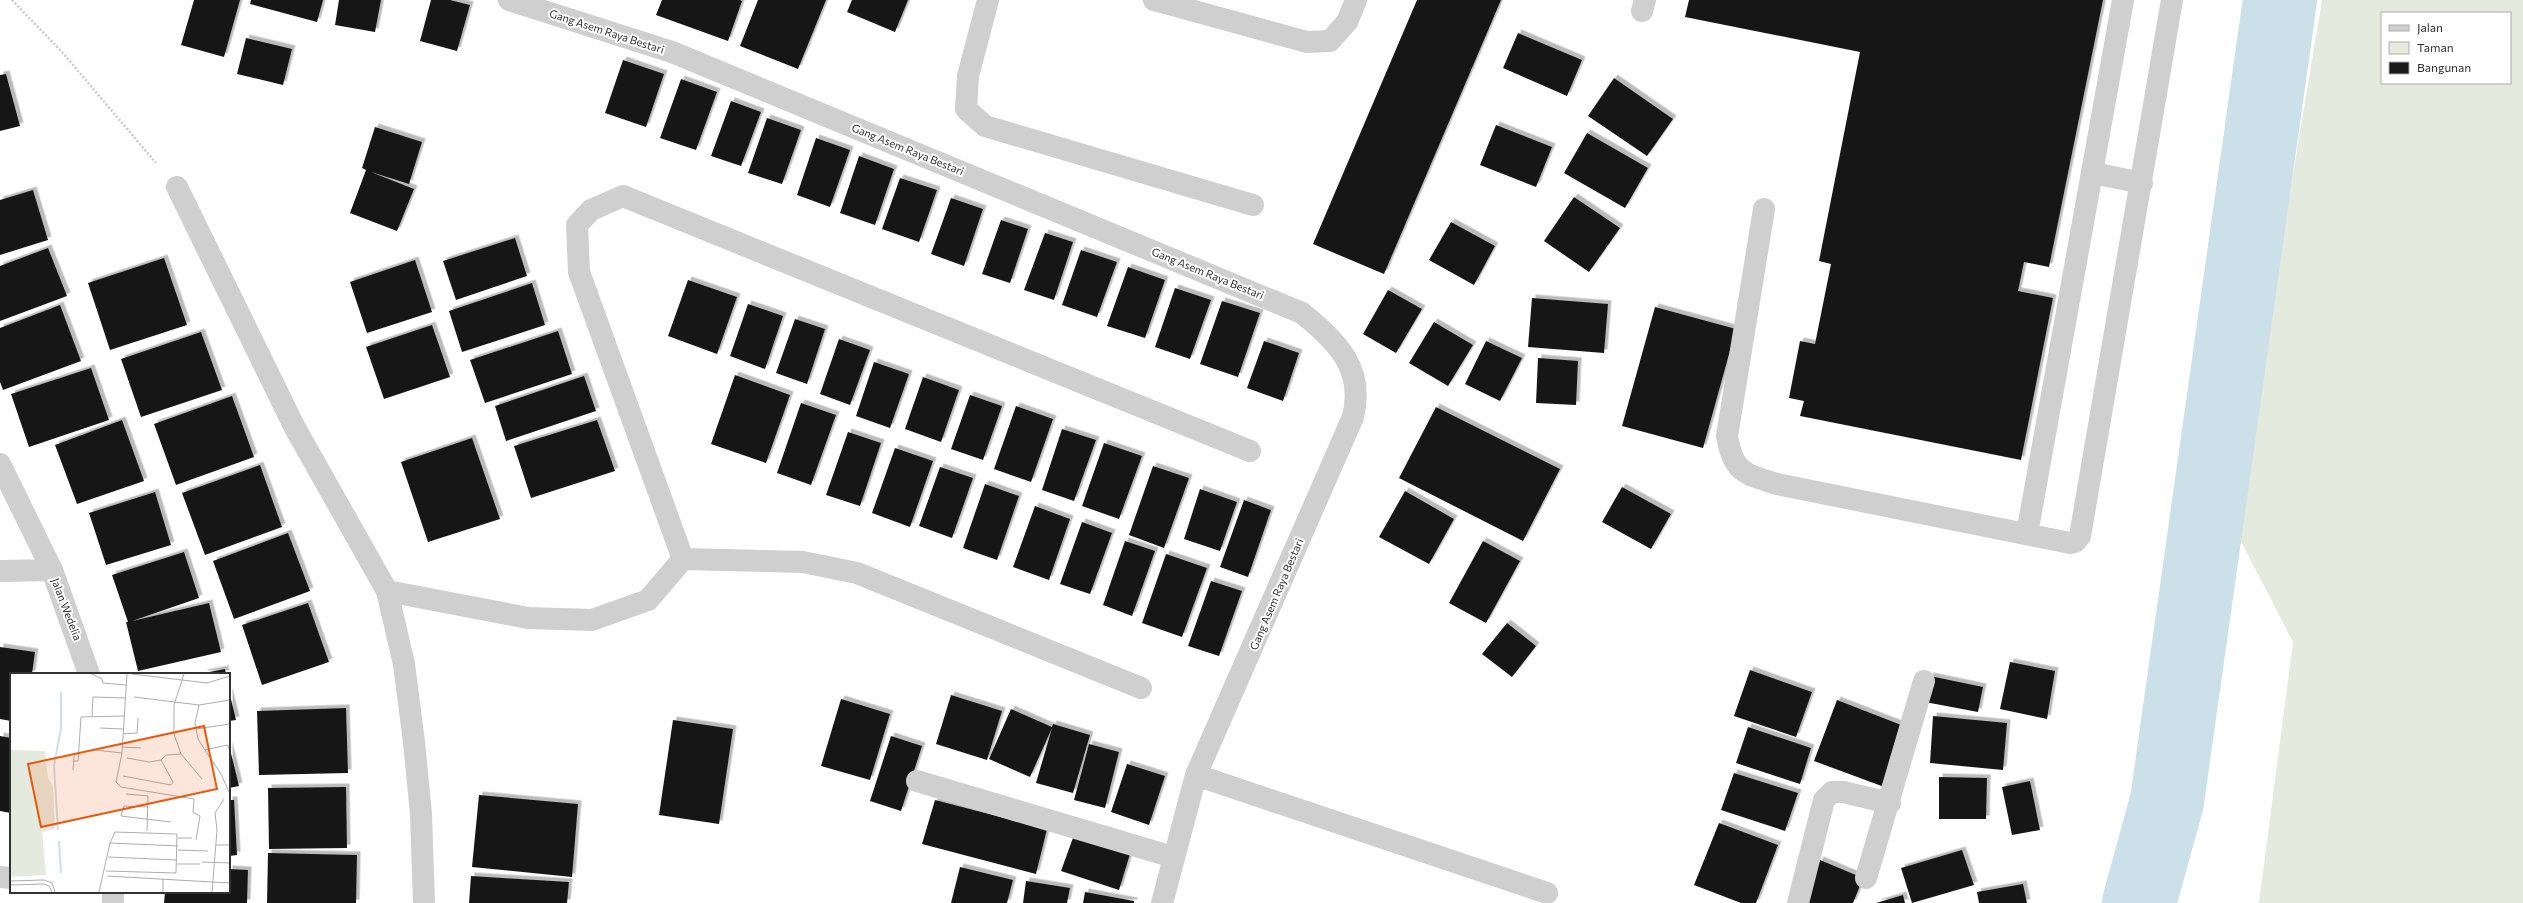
<svg xmlns="http://www.w3.org/2000/svg" width="2523" height="903" viewBox="0 0 2523 903" font-family="Commissioner,sans-serif">
<style>
.green{fill:#e5eade;fill-rule:evenodd}
.lines{fill:none;stroke-linecap:round;stroke-linejoin:round}
.river{stroke:#cce0ea;stroke-width:74}
.building{fill:#191919;filter:url(#shadow)}
.path{stroke:#c9c9c9;stroke-width:2.5;stroke-dasharray:2 2;stroke-linecap:butt}
.minor{stroke:#cfcfcf;stroke-width:22}
.labels{text-anchor:middle;dominant-baseline:central;stroke-width:4;stroke-linejoin:round;paint-order:stroke}
.street-label{font-size:11px;fill:#323232;stroke:#fff}
.inset-river{fill:none;stroke:#cce0ea;stroke-width:2}
.inset-road{fill:none;stroke:#adadad;stroke-width:1}
.view{fill:#e8590c;fill-opacity:0.15;stroke:#e8590c;stroke-width:2}
.inset-edge{fill:none;stroke:#323232;stroke-width:2}
</style>
<defs>
<filter id="shadow"><feDropShadow dx="3.5" dy="-3.5" stdDeviation="0" flood-color="#0004"/></filter>
</defs>
<rect width="100%" height="100%" fill="#fff"/>
<path class="green" d="M2322 0H2523V903H2259L2293 642 2234 528ZM2382 13H2510V83H2382Z"/>
<g class="lines">
<path class="river" d="M2139 903 2167 801 2280 0"/>
</g>
<path class="building" d="M194 0H240L224 57 181 45Z
M251 0H323L317 22 250 4Z
M339 0H381L375 32 335 25Z
M431 0H450L470 5 457 51 420 41Z
M662 0H740L742 1 728 41 656 15Z
M758 0H826L798 69 740 46Z
M852 0H908L895 32 847 12Z
M1417 0H1501L1384 274 1313 244Z
M1689 0H2103L2049 267 2024 262 2018 291 2053 298 2021 460 1800 416 1804 401 1789 398 1800 341 1815 344 1831 264 1819 261 1860 52 1685 17Z
M1518 33 1582 60 1567 96 1503 68Z
M246 38 292 49 283 85 237 74Z
M623 60 664 74 646 127 605 113Z
M6 74 20 126 0 131V75Z
M1614 78 1673 119 1647 156 1588 116Z
M681 79 717 92 696 150 660 138Z
M731 101 761 112 741 166 711 156Z
M767 118 801 130 782 184 748 173Z
M1496 125 1552 147 1536 187 1480 165Z
M375 127 422 142 409 184 371 172 414 189 397 231 350 213 366 170 362 168Z
M1587 133 1648 168 1625 208 1564 173Z
M816 138 850 150 830 207 797 195Z
M859 156 894 169 875 225 840 213Z
M900 178 937 190 919 242 882 229Z
M33 190 48 240 0 255V200Z
M1574 197 1620 228 1589 272 1544 241Z
M951 198 983 209 964 266 931 254Z
M1001 220 1028 229 1010 283 982 274Z
M1451 222 1495 246 1474 285 1429 260Z
M1045 233 1073 242 1054 300 1024 290Z
M515 238 527 276 456 300 443 261Z
M48 248 67 296 0 321V266Z
M1081 250 1117 262 1097 317 1062 305Z
M164 258 187 325 110 350 88 283Z
M415 260 432 312 367 333 350 282Z
M1128 267 1165 280 1145 338 1107 326Z
M688 280 737 297 717 354 668 336Z
M532 283 545 325 462 352 449 311Z
M1175 288 1211 300 1190 359 1155 347Z
M1388 290 1422 309 1396 353 1363 334Z
M1532 298 1608 304 1604 353 1528 347Z
M1222 301 1260 313 1238 377 1200 364Z
M748 304 783 316 765 369 730 356Z
M60 305 81 361 3 390 0 382V328Z
M1655 307 1736 329 1703 448 1622 426Z
M795 319 825 329 807 384 776 373Z
M1434 322 1473 345 1448 386 1409 363Z
M432 325 450 377 384 399 366 347Z
M558 331 572 374 485 403 470 360Z
M201 332 222 390 141 417 121 359Z
M839 339 870 350 850 405 820 394Z
M1264 341 1299 353 1283 401 1247 388Z
M1486 341 1522 358 1500 401 1465 384Z
M1538 358 1578 361 1576 405 1536 403Z
M874 362 909 374 890 428 856 416Z
M91 368 109 420 29 447 11 394Z
M735 375 790 395 766 463 711 444Z
M584 376 596 411 506 441 495 406Z
M923 377 959 390 941 442 905 429Z
M970 395 1002 406 983 460 951 449Z
M232 396 254 457 176 485 154 424Z
M801 403 836 415 811 485 777 473Z
M1016 406 1053 419 1031 482 994 469Z
M1436 407 1560 469 1523 541 1399 478Z
M122 420 144 481 77 504 55 445Z
M597 420 615 471 531 498 514 446Z
M1062 429 1096 440 1074 501 1042 490Z
M848 432 881 443 860 506 826 495Z
M472 438 500 519 428 542 401 462Z
M1104 443 1142 456 1119 519 1082 506Z
M895 448 933 461 910 527 872 513Z
M260 465 282 527 205 555 182 493Z
M1153 466 1189 478 1164 548 1129 535Z
M940 467 973 478 952 538 919 526Z
M985 484 1019 496 997 560 963 548Z
M1622 487 1671 514 1651 549 1602 522Z
M1200 489 1237 502 1220 551 1184 539Z
M1405 491 1454 519 1429 564 1379 537Z
M155 492 171 545 106 565 89 513Z
M1244 500 1271 510 1248 577 1220 567Z
M1035 506 1070 519 1049 580 1013 567Z
M1082 522 1112 533 1090 594 1060 584Z
M288 533 310 591 234 619 213 561Z
M1125 541 1155 551 1132 616 1103 605Z
M1483 541 1520 561 1486 623 1449 603Z
M184 552 199 598 132 621 209 603 221 652 138 671 126 622H128L112 575Z
M1166 554 1207 568 1182 637 1142 623Z
M1211 581 1242 591 1219 656 1188 646Z
M308 603 329 662 262 685 242 625Z
M1507 623 1536 646 1512 677 1482 654Z
M0 647 35 652 32 674H11V721L0 719Z
M2010 662 2055 671 2047 719 2000 709Z
M225 669 226 674H204V673Z
M1750 670 1812 692 1796 737 1734 716Z
M1930 676 1983 687 1978 712 1925 702Z
M229 691 236 720 229 721Z
M951 695 1002 711 987 760 936 744Z
M841 699 890 714 870 780 821 766Z
M1837 700 1909 728 1887 788 1814 761Z
M346 708 348 773 259 775 257 711Z
M1011 709 1052 727 1053 724 1090 735 1073 793 1036 783 1052 728 1030 777 989 759Z
M1933 716 2007 723 2003 770 1930 763Z
M673 720 733 729 719 824 659 815Z
M1748 727 1811 748 1800 784 1736 763Z
M0 736 11 738V813L0 811Z
M891 736 922 746 901 811 870 801Z
M1089 744 1119 752 1105 808 1074 800Z
M229 745 239 786 229 788Z
M1127 764 1165 776 1149 825 1111 812Z
M1734 773 1798 793 1785 831 1721 810Z
M1939 777 1987 778 1986 819H1939Z
M2030 781 2040 830 2012 835 2002 787Z
M346 787 347 848 269 849 268 788Z
M479 795 578 804 572 877 472 867Z
M229 800H234L237 855 229 856Z
M935 800 1047 829 1036 874 922 844Z
M1719 823 1778 845 1756 903H1741L1694 885Z
M1074 835 1130 854 1119 890 1061 871Z
M1962 850 1974 885 1912 903 1901 868Z
M268 853 357 855 356 903H267Z
M1820 860 1863 878 1853 903H1802Z
M960 867 1013 880 1007 903H951Z
M229 869 248 870 247 903H164L165 892H229Z
M471 876 569 882 567 903H469Z
M1026 881 1070 888 1067 903H1023Z
M2023 884 2027 903H1979L1977 892Z
M1085 892 1134 901V903H1083Z
M1903 895 1905 903H1876Z"/>
<g class="lines">
<path class="path" d="M12 0 62 52 156 163"/>
<path class="minor" d="M509 0 672 52 1302 313C1337 342 1365 368 1353 417L1196 775 1162 903
M988 0 968 76 966 109 985 126 1253 205
M1154 0 1307 42 1330 41 1347 22 1356 0
M1642 11 1645 0
M2093 173 2142 183
M177 187 295 428 387 591 404 664 414 742 421 814 424 903
M1764 209 1727 436C1733 472 1744 474 1777 484L2070 543 2075 542 2080 536 2172 0
M0 464 52 570
M2027 534 2123 0
M0 571 52 570 89 674
M387 591 528 618 592 620 648 600 683 559
M1141 688 857 573 803 562 683 559 579 272 577 225 591 210 623 196 1250 451
M1196 775 1547 893
M917 781 1173 857
M0 877 11 878
M1866 878 1924 681
M113 903V892
M1798 903 1824 800 1832 792H1843L1890 803"/>
</g>
<g class="labels">
<g class="street-label">
<text transform="translate(607 31) rotate(18)">Gang Asem Raya Bestari</text>
<text transform="translate(908 149) rotate(22)">Gang Asem Raya Bestari</text>
<text transform="translate(1208 273) rotate(22)">Gang Asem Raya Bestari</text>
<text transform="translate(1276 594) rotate(-67)">Gang Asem Raya Bestari</text>
<text transform="translate(67 609) rotate(69)">Jalan Wedelia</text>
</g>
</g>
<g transform="translate(10 673)">
<rect width="220" height="220" fill="#fff"/>
<path d="M0 77 35 78 38 105 43 113 45 156 32 159 36 202 0 204Z" fill="#e5eade"/>
<path class="inset-river" d="M48 157 44 93 51 55V19M49 168 51 200"/>
<path class="inset-road" d="M82 1 92 6 93 10 116 12M117 1 112 80 106 109 111 114 184 126 183 139 190 143 186 167M122 1 197 10 220 3M174 1 164 32V61L171 81 192 106M124 24 189 32 220 27M189 32 185 50 188 66 195 77 217 72 220 77M82 43 83 24 116 25M90 55 113 56M186 56 220 51M113 61 127 60 128 45M112 74 131 75M86 77 112 80M195 77 211 101 219 119M151 87 156 82 171 81M63 88H68L71 44 114 43M63 97 64 83M113 103 161 112 163 109 151 87 139 89 117 85M116 121 138 123 137 158M138 134 114 133 111 143 161 149M168 165H182M100 170 168 173M206 172H220M168 177 198 178M98 184 167 187M192 189 220 190M167 191H190M97 203 220 210M0 208 34 207 42 210 45 219M0 212 34 211 39 213 42 219M89 219 100 170 105 159 167 161 166 200 96 198M153 219V206M202 219 207 157 205 140 214 126"/>
<path class="view" d="M194 53 207 116 31 154 18 91Z"/>
<rect width="220" height="220" class="inset-edge"/>
</g>
<rect x="2381" y="12" width="130" height="72" fill="#ffffff" stroke="#adadad"/>
<rect x="2389" y="25" width="20" height="6" fill="#cfcfcf" stroke="#adadad"/>
<text x="2417" y="32" font-size="12" fill="#323232">Jalan</text>
<rect x="2389" y="42" width="20" height="12" fill="#e5eade" stroke="#adadad"/>
<text x="2417" y="52" font-size="12" fill="#323232">Taman</text>
<rect x="2389" y="62" width="20" height="12" fill="#191919" stroke="#adadad"/>
<text x="2417" y="72" font-size="12" fill="#323232">Bangunan</text>
</svg>
